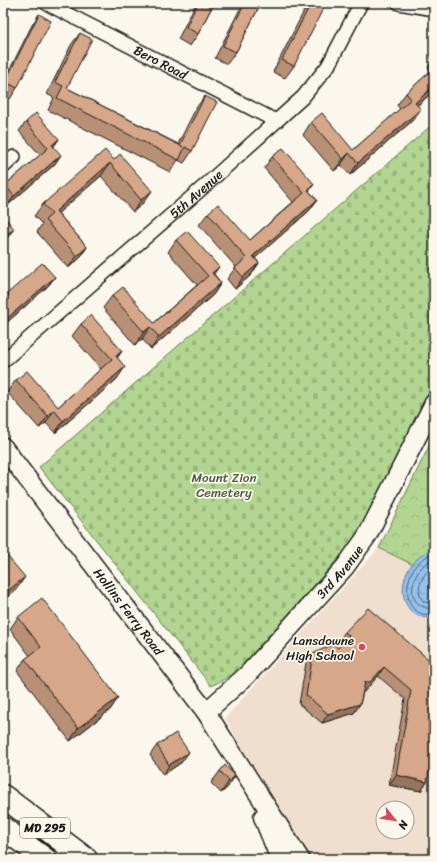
<svg xmlns="http://www.w3.org/2000/svg" width="437" height="862" viewBox="0 0 437 862" font-family="Sriracha,sans-serif">
<style>
.built{fill:#f0dfce;fill-rule:evenodd}
.cemetery{fill:url(#cemetery-stones);stroke:#677956}
.park{fill:url(#park-crowns);stroke:#677956}
.water{fill:url(#water-ripples);stroke:#647f9a}
.lines{fill:none;stroke-linecap:round;stroke-linejoin:round}
.shore{stroke:#4c5e70;stroke-width:1}
.street-casing{stroke:#1c1c1c;stroke-width:16}
.secondary-casing{stroke:#1c1c1c;stroke-width:21}
.highway-casing{stroke:#1c1c1c;stroke-width:25}
.street{stroke:#fbf7ec;stroke-width:13}
.secondary{stroke:#fbf7ec;stroke-width:18}
.highway{stroke:#fbf7ec;stroke-width:22}
.wall{fill:#b89075;stroke:#1c1c1c}
.shaded-wall{fill:#96755f;stroke:#1c1c1c}
.building{fill:#d6a788;stroke:#1c1c1c}
.poi-dot{fill:#d1495b;stroke:#fbf7ec;stroke-width:1.5}
.labels{text-anchor:middle;dominant-baseline:central;stroke-width:3.5;stroke-linejoin:round;paint-order:stroke}
.shield{fill:#fbf7ec;stroke:#5f5e5a;stroke-width:1}
.shield-label{font-size:12px;font-weight:bold;fill:#1c1c1c}
.street-label{font-size:13px;fill:#1c1c1c;stroke:#fbf7ec}
.park-label{font-size:13px;fill:#505d45;stroke:#fbf7ec}
.poi-label{font-size:13px;fill:#1c1c1c;stroke:#fbf7ec;text-anchor:end}
</style>
<defs>
<pattern id="cemetery-stones" width="16" height="16" patternUnits="userSpaceOnUse"><rect width="16" height="16" fill="#b2d691"/><path d="M2 7V4a2 2 0 0 1 4 0v3zM10 15v-3a2 2 0 0 1 4 0v3z" fill="#98b77c"/></pattern>
<pattern id="park-crowns" width="20" height="18" patternUnits="userSpaceOnUse"><rect width="20" height="18" fill="#b2d691"/><path d="M2 6a3 3 0 1 1 6 0M12 15a3 3 0 1 1 6 0" fill="none" stroke="#98b77c"/></pattern>
<pattern id="water-ripples" width="26" height="14" patternUnits="userSpaceOnUse"><rect width="26" height="14" fill="#94c1ee"/><path d="M2 4q2-2 4 0t4 0M15 11q2-2 4 0t4 0" fill="none" stroke="#7fa5cc"/></pattern>
</defs>
<rect width="100%" height="100%" fill="#fbf7ec"/>
<filter id="ink" filterUnits="userSpaceOnUse"><feTurbulence type="fractalNoise" baseFrequency=".025" numOctaves="2"/><feDisplacementMap in="SourceGraphic" scale="8" xChannelSelector="R" yChannelSelector="G"/><feConvolveMatrix kernelMatrix="1 2 1 2 8 2 1 2 1" color-interpolation-filters="sRGB"/></filter>
<g filter="url(#ink)">
<path class="built" d="M379 548 434 575V859H305L225 718ZM383 808H407V832H383Z"/>
<path class="cemetery" d="M434 123V384L367 518 351 544 235 674 211 686 39 467Z"/>
<path class="park" d="M434 436V575L379 548Z"/>
<path class="water" d="M434 547V618C399 621 395 580 416 560 421 555 428 551 434 547Z"/>
<g class="lines">
<path class="shore" d="M434 552C429 555 423 558 418 563 406 575 401 607 422 614 425 615 430 614 434 614
M434 558C430 561 424 564 421 568 408 585 408 608 434 609
M434 565C423 573 413 590 424 602L434 603"/>
<defs>
<g id="street">
<path id="s1" d="M46 3 276 121"/>
<path d="M399 3 434 9"/>
<path d="M3 167 14 157"/>
<path id="s2" d="M3 361 208 183 303 97 328 66 361 3"/>
</g>
<g id="secondary">
<path id="s3" d="M3 447 206 712 300 859"/>
<path id="s4" d="M206 712 247 675 345 567 367 536 434 403"/>
<path d="M263 817 280 859"/>
</g>
<path id="highway" d="M3 796 86 859
M3 828 45 859"/>
</defs>
<use href="#street" class="street-casing"/>
<use href="#secondary" class="secondary-casing"/>
<use href="#highway" class="highway-casing"/>
<use href="#street" class="street"/>
<use href="#secondary" class="secondary"/>
<use href="#highway" class="highway"/>
</g>
<path class="wall" d="M105 3H116L114 7Z
M196 3H214L198 34 190 46 178 39Z
M243 3H261L236 52 227 64 215 58Z
M288 3H321L294 66 285 78 273 72 304 11Z
M39 14 17 88 10 99 4 96H3V80L4 81 32 25Z
M80 33 67 88 178 144 196 108 205 96 192 151 184 163 178 160 170 172 48 110 54 98 47 94 71 45Z
M434 59V91L417 106 412 121 350 175 341 165 334 171 303 135 311 122 353 150 400 109 397 105 406 93 431 71 428 67Z
M26 122 59 139 54 146 55 164 8 205 3 200V188L5 185 40 155 19 131Z
M272 157 314 184 309 191 317 200 309 211 255 258 259 263 251 275 235 289 227 279 236 267 199 225 208 213 250 240 293 202 264 168Z
M114 160 143 203 133 212 101 176 58 213 87 247 79 259 68 268 37 232 42 224 34 216 43 204Z
M176 240 214 274 221 283 213 295 151 349 142 339 135 345 103 308 112 296 154 323 197 285 168 252Z
M55 277 48 286 3 326V299L8 293Z
M81 324 122 351 117 358V379L55 433 46 423 39 428 7 392 16 380 58 407 101 369 72 336Z
M18 617 118 698 110 710 70 741 17 671 25 659 30 656 10 629Z
M345 632 434 664 427 782 421 791 389 785 405 699 378 676 363 692 360 704 354 713 322 723 299 704 306 663 313 654 338 648 342 644 338 641Z
M157 745 182 762 163 775 150 755Z
M220 771 235 776 227 788 221 793 211 783Z"/>
<path class="shaded-wall" d="M434 86V91L406 115 415 103Z
M421 109 412 121 350 175 358 163Z
M59 139 52 149V145Z
M349 153 341 165 334 171 343 159Z
M61 155 55 164 8 205 14 196Z
M110 163 101 176 47 223 56 211Z
M314 184 306 196 308 190Z
M152 191 143 203 133 212 141 200Z
M317 200 309 211 245 267 253 256Z
M14 229 7 238 3 241V237Z
M87 247 79 259 68 268 77 256Z
M259 263 251 275 235 289 243 277Z
M219 267 210 279 212 273Z
M55 277 48 286 3 326V322Z
M221 283 213 295 151 349 159 337Z
M150 327 142 339 135 345 144 332Z
M122 351 114 363 116 356Z
M125 367 117 379 55 433 63 421Z
M54 410 46 423 39 428 48 416Z
M25 577 16 590 3 600V595Z
M384 667 378 676 364 692H359L365 682Z
M118 698 110 710 70 741 78 728Z
M360 704 354 713 322 723 328 714Z
M189 752 182 762 163 775 169 765Z
M396 775 427 782 421 791 389 785Z
M235 776 227 788 221 793 229 781Z"/>
<path class="building" d="M198 3H214L198 34 186 27Z
M245 3H261L236 52 223 46Z
M311 3H321L325 5 294 66 282 60Z
M39 14 51 21 17 88 10 84 4 95 3 94V80L5 82Z
M80 33 92 39 67 88 183 147 180 145 205 96 217 102 192 151 185 147 179 160 57 98 63 86 55 82Z
M434 68V86L415 103 421 109 358 163 349 153 343 159 311 122 322 113 353 150 411 99 406 93Z
M36 113 59 139 52 145 61 155 14 196 5 185 48 148 26 122Z
M3 125 6 129 3 131Z
M283 148 314 184 308 190 317 200 253 256 259 263 243 277 235 268 246 258 208 213 218 204 250 240 304 193 272 157Z
M105 150 114 160 120 154 152 191 141 200 110 163 56 211 87 247 77 256 45 220 52 214 43 204Z
M4 216 14 229 3 237V217Z
M187 231 219 267 212 273 221 283 159 337 150 327 144 332 112 296 123 287 154 323 208 276 176 240Z
M42 263 55 277 3 322V301L9 295 8 293Z
M91 315 122 351 116 356 125 367 63 421 54 410 48 416 16 380 27 371 58 407 112 359 81 324Z
M3 551 25 577 3 595Z
M42 598 118 698 78 728 25 659 41 647 18 617Z
M368 608 434 664V746L427 782 396 775 411 690 384 667 370 682H365L360 704 328 714 306 695 313 654 333 644 338 648 349 636 345 632Z
M176 733 189 752 169 765 157 745Z
M225 765 235 776 229 781 220 771Z"/>
</g>
<circle class="poi-dot" cx="362" cy="647" r="4"/>
<g class="labels">
<rect class="shield" x="20" y="818" width="50" height="20" rx="3"/>
<g class="shield-label">
<text x="45" y="828">MD 295</text>
</g>
<g class="street-label">
<text stroke="none"><textPath href="#s1" startOffset="129">Bero Road</textPath></text>
<text stroke="none"><textPath href="#s2" startOffset="255">5th Avenue</textPath></text>
<text stroke="none"><textPath href="#s4" startOffset="194">3rd Avenue</textPath></text>
<text stroke="none"><textPath href="#s3" startOffset="207">Hollins Ferry Road</textPath></text>
</g>
<g class="park-label">
<text x="224" y="477">Mount Zion<tspan x="224" dy="15">Cemetery</tspan></text>
</g>
<g class="poi-label">
<text x="354" y="640">Lansdowne<tspan x="354" dy="15">High School</tspan></text>
</g>
</g>
<rect width="437" height="862" fill="none" stroke="#fbf7ec" stroke-width="16"/>
<rect x="8" y="8" width="421" height="846" fill="none" stroke="#1c1c1c" stroke-width="1.5" filter="url(#ink)"/>
<g transform="translate(395 820) rotate(120)"><circle r="19" fill="#fbf7ec" stroke="#a29f99"/>
<path d="M0-3L7 15L0 10L-7 15Z" fill="#d1495b"/>
<text y="-6" font-size="11" font-weight="bold" text-anchor="middle" fill="#1c1c1c">N</text>
</g>
</svg>
